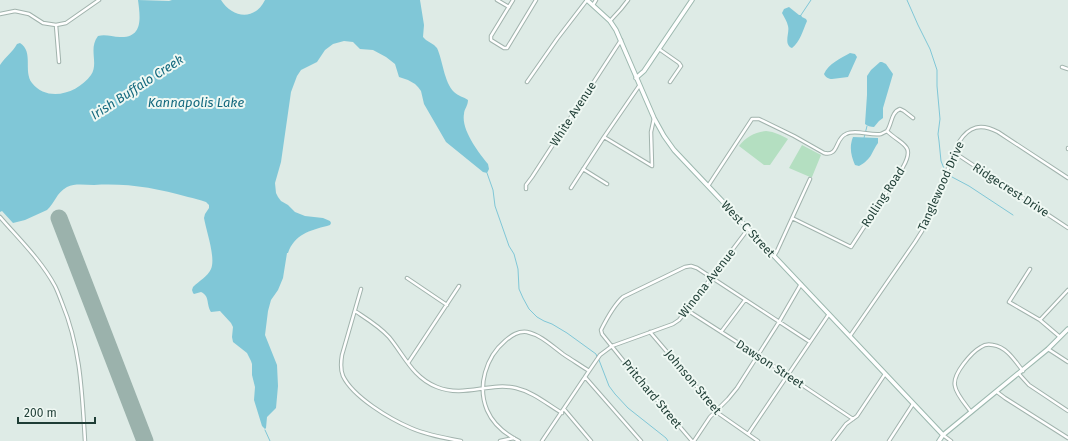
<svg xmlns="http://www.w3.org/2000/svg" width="1068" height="441" viewBox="0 0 1068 441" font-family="'Fira Sans',sans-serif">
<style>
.green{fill:#b4dfc1}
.water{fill:#80c7d7}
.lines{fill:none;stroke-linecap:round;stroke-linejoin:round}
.stream{stroke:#80c7d7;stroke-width:1}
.runway{stroke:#9bb2ac;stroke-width:17}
.street-casing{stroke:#a1b3ad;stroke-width:4.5}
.secondary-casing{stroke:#9cb8af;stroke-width:5.5}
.street{stroke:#fff;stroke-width:2.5}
.secondary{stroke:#fff;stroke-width:3.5}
.labels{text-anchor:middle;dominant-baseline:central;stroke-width:4;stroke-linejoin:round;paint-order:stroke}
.street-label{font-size:12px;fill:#1e3d35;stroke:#eff8f3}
.water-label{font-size:13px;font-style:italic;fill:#13697e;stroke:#eff8f3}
</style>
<rect width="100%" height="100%" fill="#deebe6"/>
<path class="green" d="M766 131C775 132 781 135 788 139L770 165H764L739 146C746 137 755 132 766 131Z
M802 145 821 155 812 177H810L789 168Z"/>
<path class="water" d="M138 0 169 1 172 0H221C232 18 255 21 265 0H420L424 25 423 37 426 40 434 45 437 48C443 61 444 82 454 92 458 96 464 97 468 100 468 106 464 109 464 114 461 130 479 153 488 164L489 169 487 173 483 172 446 142 424 104 421 91 418 87 415 84 408 80 399 77 395 64 386 57 373 50 360 49 353 42 344 41 333 44 325 50 317 62 301 70 297 76 291 92 281 162 275 183 276 193 278 197 281 201 288 205 295 212 305 216 323 218 330 221 331 223 330 225 327 226C310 230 294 235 288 253H287L283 278 278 290 271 300 268 311 265 335 277 365 278 386 276 408 267 417 266 428 265 429 262 426 254 400 255 387 252 375V364L251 361 247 353 233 342 232 337 233 327 231 323 220 311 211 312C206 304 210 296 201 292L194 294 193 293 192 290 193 287C199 281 208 276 211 269 216 258 206 230 204 218L205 214 209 208V205L206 202C200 200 194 198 188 197 156 188 127 183 94 185 85 185 75 183 67 187 56 193 55 203 47 210L25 220 13 223 2 211 0 212V65C5 57 13 52 17 44L20 43C34 52 23 71 32 83 48 103 78 93 91 75 99 63 88 49 98 36 106 34 112 37 120 37 144 38 140 16 138 0Z
M789 7 799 15H801L802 17 806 19 807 21C803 30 800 42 792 48 783 44 790 33 788 26 787 21 784 17 782 13L784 9Z
M850 53 855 54 857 57 848 77 832 79C829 79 825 77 824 74 828 64 841 58 850 53Z
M880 62H882L886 64 893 74 883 108V118L879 121 874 127C871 127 867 126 865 124L867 95V76L871 70Z
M853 137 878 138V143C871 153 872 159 859 166L855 165C851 156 849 147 853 137Z"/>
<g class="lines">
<path class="stream" d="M907 0 918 25 930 49 937 70V86L940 119 938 134 939 141 941 161 945 171 952 177 969 186 1013 215
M801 15 811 0
M864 138 867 126
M487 173 493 190 495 206 509 246 514 254 518 269 519 289 523 298 529 309 537 317 544 321 552 324 567 333 596 354 597 357
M599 360 609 386 615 394 628 408 666 438 668 441
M265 430 270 441"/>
<path class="runway" d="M59 218 145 441"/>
<defs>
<path id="street" d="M497 0 509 7
M513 0 491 36V40L504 48H507L536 0
M593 5 596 0
M0 14 15 11 29 14 43 23 56 25 66 23 99 0
M610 21 621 9 628 0
M56 25 59 62
M659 49 679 63 681 66 670 82
M1062 67 1068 69
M527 82 557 39 587 0
M887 131C892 124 891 112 900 109L904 111 913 118
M604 137 652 166 651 132 654 118
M1068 148V149
M955 153 1068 228
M583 169 607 184
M708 186 752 119H759L794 136 824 153C839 157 835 138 846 134 855 129 871 136 881 134 883 133 885 132 887 131
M571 188 604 137 639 86
M526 189V185L532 177 621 40
M0 217C19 239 41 260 55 286 58 292 60 298 62 303 81 349 82 393 85 441
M792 218 851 247 903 167C916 144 901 145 887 131
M774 256 777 251 810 179
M1030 269 1009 302 1040 320 1060 337
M407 278 447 305
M361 289 342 355C341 361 340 369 343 376 353 397 390 419 411 428 427 435 444 438 461 441
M687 310 757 355 853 419
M355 311C367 319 379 326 389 337 404 355 413 378 437 387 464 398 489 382 516 388 533 392 547 404 562 413
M1040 320 1068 290
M650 332 703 394 715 411 758 441
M721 332 745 300
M850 336 915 242 922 231 959 142C969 126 981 123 998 132L1068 178
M1048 349 1068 362
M408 363 459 286
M1019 374 1029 385 1068 411
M585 377 641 441
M997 392 1005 398 1068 438
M564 409 591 441
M971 412C966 405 956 394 955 386 952 374 972 352 981 347 985 344 989 344 993 345 1007 347 1015 361 1023 371
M748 434 829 314
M943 435 951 441
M500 441 514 438
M519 441C505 434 493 424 487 410 477 386 486 357 505 341 512 335 518 331 527 332 541 335 552 346 563 354 572 360 580 365 589 371
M542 441 589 371 600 355 612 346 673 324 679 320 687 310 748 229
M692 441 626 364 602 334 601 330C606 320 614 305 623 297L685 267 691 266 697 268 810 342
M694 441 710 417 728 399 737 388 779 322 801 284
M833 441 846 424 857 416 885 374
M889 441 913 404"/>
<path id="secondary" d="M587 0 610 21 616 30 654 118 664 136 674 150 943 435
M636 78 644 71 692 0
M939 441 943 435 1048 349 1068 329"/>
</defs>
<use href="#street" class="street-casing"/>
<use href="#secondary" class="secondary-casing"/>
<use href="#street" class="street"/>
<use href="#secondary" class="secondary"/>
</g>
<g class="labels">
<g class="street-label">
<text transform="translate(573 114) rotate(-57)">White Avenue</text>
<text transform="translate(941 186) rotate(-66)">Tanglewood Drive</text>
<text transform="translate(1011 190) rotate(33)">Ridgecrest Drive</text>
<text transform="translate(883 197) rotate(-57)">Rolling Road</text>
<text transform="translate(748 229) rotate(47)">West C Street</text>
<text transform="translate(707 283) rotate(-52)">Winona Avenue</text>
<text transform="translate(770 364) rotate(33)">Dawson Street</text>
<text transform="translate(693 382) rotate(50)">Johnson Street</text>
<text transform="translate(652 394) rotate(50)">Pritchard Street</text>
</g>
<g class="water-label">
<text transform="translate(137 87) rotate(-33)">Irish Buffalo Creek</text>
<text x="196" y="102">Kannapolis Lake</text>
</g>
</g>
<path d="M18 417v6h77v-6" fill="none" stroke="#1e3d35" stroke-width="2"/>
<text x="24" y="417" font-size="12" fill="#1e3d35" stroke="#eff8f3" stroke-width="3" paint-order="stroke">200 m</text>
</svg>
